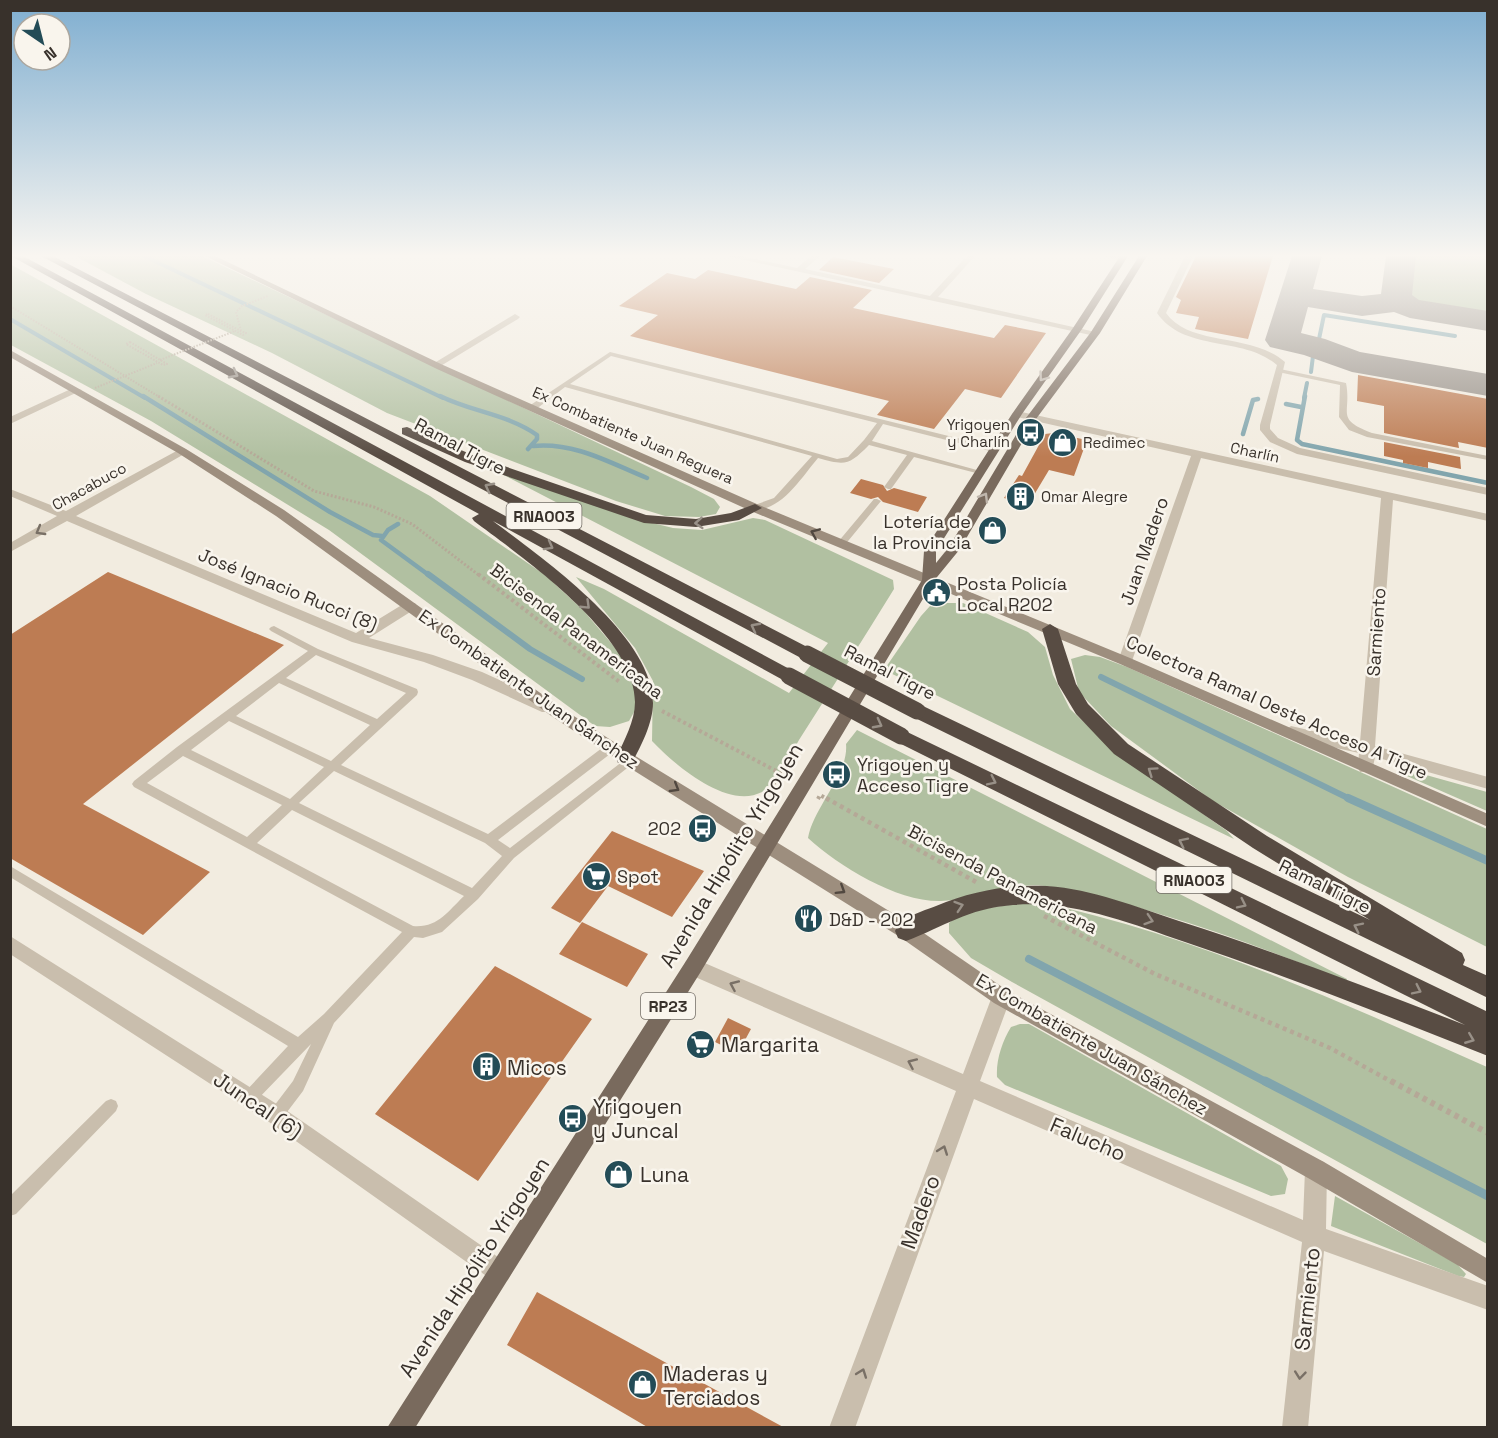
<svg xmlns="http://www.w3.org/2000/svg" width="1498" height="1438" viewBox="0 0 1498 1438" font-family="'Space Grotesk',sans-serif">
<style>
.green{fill:#b1c0a1}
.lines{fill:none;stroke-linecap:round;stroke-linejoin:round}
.stream-far4{stroke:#81a5ad;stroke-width:4}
.stream-far3{stroke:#81a5ad;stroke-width:4.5}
.stream-far2{stroke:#81a5ad;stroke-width:6}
.stream-far1{stroke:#81a5ad;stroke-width:8}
.stream{stroke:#81a5ad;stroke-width:9}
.taxiway{fill:#958e86;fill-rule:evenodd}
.building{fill:#bd7c53}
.path-far4{stroke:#b5a897;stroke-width:2;stroke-dasharray:1.5 1.5;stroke-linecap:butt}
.path-far3{stroke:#b5a897;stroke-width:3;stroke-dasharray:2 2;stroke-linecap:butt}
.path-far2{stroke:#b5a897;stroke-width:4;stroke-dasharray:3 3;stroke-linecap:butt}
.path-far1{stroke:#b5a897;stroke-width:4.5;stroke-dasharray:4 4;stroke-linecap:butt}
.path{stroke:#b5a897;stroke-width:6;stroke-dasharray:4.5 4.5;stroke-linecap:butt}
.lane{fill:#c9bead;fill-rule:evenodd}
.street{fill:#c9bead;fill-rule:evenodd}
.secondary{fill:#9d8e7e;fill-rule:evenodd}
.primary{fill:#796a5d;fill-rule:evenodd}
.highway{fill:#584c43;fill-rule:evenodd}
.path-bridge{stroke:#b5a897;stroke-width:2;stroke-dasharray:1.5 1.5;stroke-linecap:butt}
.highway-bridge{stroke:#584c43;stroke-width:17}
.oneway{stroke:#989087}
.oneway2{stroke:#bfb6ac}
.oneway3{stroke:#797066}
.oneway4{stroke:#514840}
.labels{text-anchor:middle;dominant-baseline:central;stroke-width:5;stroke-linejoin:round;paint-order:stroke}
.far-poi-label{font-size:15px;fill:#38312b;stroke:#f9f5ed;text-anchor:start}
.far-street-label{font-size:15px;fill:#38312b;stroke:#f9f5ed}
.shield{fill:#f9f5ed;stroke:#726c65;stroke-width:1.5}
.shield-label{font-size:16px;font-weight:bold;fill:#38312b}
.street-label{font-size:18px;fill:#38312b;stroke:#f9f5ed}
.poi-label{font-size:18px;fill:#38312b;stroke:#f9f5ed;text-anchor:start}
.near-street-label{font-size:21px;fill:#38312b;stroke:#f9f5ed}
.near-poi-label{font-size:21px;fill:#38312b;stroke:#f9f5ed;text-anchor:start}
</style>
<rect width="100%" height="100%" fill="#f2ece0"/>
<path class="green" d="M75 256H202L691 487 714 499 720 507 716 514 699 517 665 516 616 501 387 413 272 353 146 294Z
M1414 256H1487V315C1467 312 1424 311 1410 297Z
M10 264 430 496 545 575 583 610 623 657 637 687 638 705 629 721 610 727 595 726 329 530 151 421 11 345Z
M490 468 632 518 673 528 702 530 753 518 765 520 893 580 894 589C863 639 831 690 799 740 792 752 773 786 762 792 727 810 675 765 652 741L653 681 635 648 576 577 604 589 789 693 828 643Z
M946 603H963L1028 632 1045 647 1053 675 1070 709 1113 750 1227 831 1234 839 884 670 921 616 930 606Z
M1085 655 1100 657 1127 667 1487 829V947L1348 877 1213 801 1111 726 1079 692 1071 659Z
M857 730 1347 979 1346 981C1251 943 1154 907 1052 887 1013 879 979 900 941 901 897 902 840 867 808 838 814 806 849 774 846 744Z
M1401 768 1487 792V811L1400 773 1398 770Z
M1034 901C1192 934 1341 1002 1487 1067V1244L1012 982 971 958 949 933V923L963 912Z
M1020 1024H1029L1281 1166 1288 1179 1285 1194 1271 1196 1005 1085 997 1077C996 1060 1002 1042 1011 1027Z
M1335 1196 1457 1264 1466 1274 1464 1277 1458 1276 1331 1226Z"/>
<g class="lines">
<path class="stream-far4" d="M144 256 443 398
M10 319 145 398
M1319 339 1324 315 1455 336
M1311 372 1313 356
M1304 398 1307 383"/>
<path class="stream-far3" d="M143 396 330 512 373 535 382 536
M440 396C472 412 507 414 537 435V439L528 449
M1305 396 1297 440 1302 444 1488 483
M1286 404 1301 407
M1243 434 1253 400 1258 399
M533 446C575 442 610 463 647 478
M398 524 388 530 381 540 430 576"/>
<path class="stream-far2" d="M428 574 530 649 582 679
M1101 677 1352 800"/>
<path class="stream-far1" d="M1348 798 1488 861
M1029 959 1268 1083"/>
<path class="stream" d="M1265 1081 1488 1196"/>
<path class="taxiway" d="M1292 256H1322L1313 289 1362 296 1381 294 1386 256H1416L1412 295 1419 300 1488 311V331L1410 318 1394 312 1362 316 1308 307 1301 333 1325 339 1360 352 1488 374V396L1352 372 1304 355 1270 347 1265 340Z"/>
</g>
<path class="building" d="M1196 256H1273L1248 339 1195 329 1199 317 1176 313 1181 300 1176 297Z
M833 257 894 269 879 283 819 270Z
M708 270 796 289 810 277 872 290 853 308 994 338 1005 325 1046 333 1001 398 965 389 934 429 877 415 889 401 630 336 658 315 619 306 667 273 695 279Z
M1358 375 1488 399V448L1458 442 1459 448 1384 433V406L1357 401Z
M1053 433 1087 440 1074 476 1049 470 1028 505 1004 498 1019 475 1022 476 1045 434Z
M1384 442 1460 457 1461 469 1428 462V468L1403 463V460L1384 456Z
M861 479 883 485 887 491 894 488 927 497 918 512 883 502 878 497 871 499 850 493Z
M108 572 284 645 83 804 210 872 143 935 10 858V635Z
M612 831 704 871 672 917 608 886 580 923 551 908Z
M582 922 648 954 627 987 559 954Z
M495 966 592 1019 478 1181 375 1114Z
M728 1018 751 1029 738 1053 715 1042Z
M616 1160 633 1170 621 1188 605 1177Z
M537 1292 785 1428H649L507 1345Z"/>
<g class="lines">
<path class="path-far4" d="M10 306 161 398
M208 314 241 331 246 333 243 335 205 315Z
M241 331 236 312 242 306 268 296
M130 342 167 364 163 365 126 344Z
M95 388 157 363"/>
<path class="path-far3" d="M158 396 314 491 374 507 412 524 480 576"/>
<path class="path-far2" d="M478 574 621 683
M662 711 780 773 769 791 779 796
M818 799 820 795 829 800"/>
<path class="path-far1" d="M826 798 976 882
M1044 916 1155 974 1330 1048 1394 1083"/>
<path class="path" d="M1391 1081 1488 1133"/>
<path class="lane" d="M610 352 997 448 998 450 994 452 883 424 872 441 984 472 980 474 914 457 891 489H888L884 487 907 455 869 445C849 465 846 466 818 458 801 478 781 512 752 510V506L774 498 812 456 565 387 535 410H529V406ZM611 356 877 423 864 440 848 457 837 459 570 384Z
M1280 369 1346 383C1352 413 1334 419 1372 433L1488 456V460L1367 437 1349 430 1339 417 1340 385 1278 372 1277 371Z
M874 499H877L881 501 844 546H838V542Z
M274 626 318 649 417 689 418 692 417 695 341 765 488 834 606 745H614L615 748 614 751 498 840 510 848 627 758H635L636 761 514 858 478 899 442 932 423 938 414 937 334 1023 303 1091 281 1120 276 1122 271 1120 269 1115 271 1110 293 1081 311 1044 254 1103 249 1105 244 1103 242 1098 244 1093 288 1046 10 877V866L298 1037 324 1014 402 932 134 787 132 784 134 781 177 747 308 651 271 631 269 629 271 627ZM316 655 406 693 377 719 286 678ZM279 683 370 725 331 761 236 716ZM229 721 324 767 290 799 191 750ZM183 756 282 805 247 837 147 783ZM334 771 485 843 502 856 472 888 299 803ZM292 810 464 896C447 912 438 928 413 926L257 843Z
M111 1099 116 1101 118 1106 116 1111 16 1214 10 1216V1196L106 1101Z"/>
<path class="street" d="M726 256H741L797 268 811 256H820L805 269 930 296 967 256H975L938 297 1100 333 1095 336Z
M1104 256H1119L1126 259 1122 261Z
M1185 256H1193L1166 313C1190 347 1250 332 1285 362L1270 425V429L1278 438 1300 448 1488 488V495L1297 454 1270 442 1260 430V425L1277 365C1242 335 1185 353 1157 313Z
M515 314 520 317 518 319 439 367 431 365Z
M73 388 82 390 10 424V417Z
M1017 411 1488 514V521L1393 500 1375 746 1488 777V789L1375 757 1372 772H1360L1358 768 1359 753 1291 738 1283 732 1291 726 1360 742 1381 498 1201 458 1132 661 1125 666 1118 661 1191 456 1013 416 1012 414Z
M182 448 188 451 186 453 76 516 356 633 405 603H415L417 606 415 609 369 638 433 655 482 672 552 704 554 708 552 712H542L472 680 424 662 352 642 67 521 10 552V543L57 516 10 496V489L66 511Z
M10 936 283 1108 508 1264 512 1272 508 1280 500 1284 492 1280 269 1122 10 954Z
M693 958 963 1074 994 991 1001 988 1008 991 1011 997 980 1081 1303 1220 1305 1170 1308 1162 1316 1159 1324 1162 1327 1170 1326 1229 1488 1286V1310L1324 1251 1308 1428H1282L1302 1242 974 1099 855 1428H829L956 1091 686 973 684 967 686 961Z"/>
<path class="secondary" d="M205 256H215L443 365 759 505 1130 658 1488 814V827L1120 664 751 511 437 369Z
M10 350 186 449 284 510 560 707 637 757 912 925 1008 991 1324 1162 1488 1259V1283L1308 1178 994 1003 900 937 625 765 550 715 276 516 178 453 10 357Z"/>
<path class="primary" d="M1120 256H1128L1082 329 1022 414 936 551V563L949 547 1026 418 1091 332 1139 256H1147L1100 333 1036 419 960 549 933 582 700 973 415 1428H387L686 961 922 580 924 551 1012 414 1073 328Z"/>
<path class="highway" d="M11 256H23L795 672 798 676 795 680H783L493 521C542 558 653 635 653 703 653 723 641 746 632 763H618L616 758C624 741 635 721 635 702 635 635 523 558 474 521L472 518 479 514Z
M41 256H53L813 650 815 654 813 658H801Z
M407 427 475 456 646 515 696 519 731 513 755 504 762 508 739 520 696 527 644 523 465 462 402 434V428Z
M1050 624 1058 629 1076 684 1088 704 1128 744 1267 836 1462 953 1465 960 1463 965 1488 976V998L911 716 908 711 911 706H923L1370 920 1253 848 1114 754 1076 714 1058 684 1042 629Z
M901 729 1488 1012V1056C1387 1016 1287 976 1185 942 1129 923 1073 900 1013 905 966 909 946 926 906 941L898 938 895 931C901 917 923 911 936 906 972 891 1009 884 1047 886 1093 889 1136 907 1179 921 1276 952 1370 988 1465 1025L895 741 892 736 895 731Z"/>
<path class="path-bridge" d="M160 360 235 331"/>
<path class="highway-bridge" d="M807 654 917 711
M789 676 901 736"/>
</g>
<defs><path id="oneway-chevron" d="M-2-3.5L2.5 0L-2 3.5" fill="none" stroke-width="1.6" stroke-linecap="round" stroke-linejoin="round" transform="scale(1.5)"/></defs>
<g class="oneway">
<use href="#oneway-chevron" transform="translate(234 374) rotate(28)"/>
<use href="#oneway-chevron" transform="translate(489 487) rotate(-152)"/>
<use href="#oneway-chevron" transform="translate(699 523) rotate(176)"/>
<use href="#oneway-chevron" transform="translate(549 546) rotate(29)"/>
<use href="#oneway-chevron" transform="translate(586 605) rotate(44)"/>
<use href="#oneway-chevron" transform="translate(755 627) rotate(-152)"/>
<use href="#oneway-chevron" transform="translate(878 724) rotate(28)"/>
<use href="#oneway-chevron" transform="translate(1152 771) rotate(-145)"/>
<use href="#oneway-chevron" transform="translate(992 781) rotate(26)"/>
<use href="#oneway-chevron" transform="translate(1183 842) rotate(-154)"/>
<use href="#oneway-chevron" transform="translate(1242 904) rotate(26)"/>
<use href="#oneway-chevron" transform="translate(959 906) rotate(-18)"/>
<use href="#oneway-chevron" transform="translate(1149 920) rotate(18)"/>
<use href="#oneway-chevron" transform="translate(1358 927) rotate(-154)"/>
<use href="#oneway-chevron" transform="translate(1417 990) rotate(26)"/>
<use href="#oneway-chevron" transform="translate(1470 1039) rotate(22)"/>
</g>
<g class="oneway2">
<use href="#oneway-chevron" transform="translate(1043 377) rotate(126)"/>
<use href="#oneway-chevron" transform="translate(984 497) rotate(-59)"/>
</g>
<g class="oneway3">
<use href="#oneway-chevron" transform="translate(40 531) rotate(150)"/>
<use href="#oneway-chevron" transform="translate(734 985) rotate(-156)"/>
<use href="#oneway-chevron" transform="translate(912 1063) rotate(-156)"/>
<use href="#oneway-chevron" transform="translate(943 1150) rotate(-70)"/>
<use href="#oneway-chevron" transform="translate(862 1373) rotate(-70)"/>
<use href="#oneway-chevron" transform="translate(1300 1375) rotate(96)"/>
</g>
<g class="oneway4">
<use href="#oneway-chevron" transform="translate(815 533) rotate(-157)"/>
<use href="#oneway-chevron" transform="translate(675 788) rotate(31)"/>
<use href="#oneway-chevron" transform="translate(841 890) rotate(32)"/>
</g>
<linearGradient id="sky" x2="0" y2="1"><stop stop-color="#7faed0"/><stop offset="0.56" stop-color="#f9f6f1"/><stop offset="1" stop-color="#f9f6f1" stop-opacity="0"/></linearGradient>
<rect width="1498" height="457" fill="url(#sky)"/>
<defs>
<symbol id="bus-disc" viewBox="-11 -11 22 22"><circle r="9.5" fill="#234c57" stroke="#f9f5ed"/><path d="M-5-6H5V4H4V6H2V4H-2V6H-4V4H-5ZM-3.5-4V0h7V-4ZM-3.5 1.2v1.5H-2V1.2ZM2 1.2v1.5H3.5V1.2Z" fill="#fff"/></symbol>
<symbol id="shop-disc" viewBox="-11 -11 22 22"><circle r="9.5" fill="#234c57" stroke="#f9f5ed"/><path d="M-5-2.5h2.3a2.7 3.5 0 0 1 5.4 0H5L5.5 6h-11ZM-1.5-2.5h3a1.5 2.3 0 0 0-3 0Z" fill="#fff"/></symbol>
<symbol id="building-disc" viewBox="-11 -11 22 22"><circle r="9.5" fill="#234c57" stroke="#f9f5ed"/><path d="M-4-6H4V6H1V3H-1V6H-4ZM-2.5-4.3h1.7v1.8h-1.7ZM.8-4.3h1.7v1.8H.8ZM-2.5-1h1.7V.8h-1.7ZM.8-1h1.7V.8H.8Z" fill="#fff"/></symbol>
<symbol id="civic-disc" viewBox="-11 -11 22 22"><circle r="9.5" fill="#234c57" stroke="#f9f5ed"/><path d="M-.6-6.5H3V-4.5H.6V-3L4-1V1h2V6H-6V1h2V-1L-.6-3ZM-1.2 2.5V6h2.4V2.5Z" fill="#fff"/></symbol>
<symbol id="supermarket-disc" viewBox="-11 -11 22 22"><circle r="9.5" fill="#234c57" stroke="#f9f5ed"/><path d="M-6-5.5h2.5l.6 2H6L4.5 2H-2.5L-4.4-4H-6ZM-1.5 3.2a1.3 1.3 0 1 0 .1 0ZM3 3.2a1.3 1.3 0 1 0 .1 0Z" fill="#fff"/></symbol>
<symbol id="restaurant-disc" viewBox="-11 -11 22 22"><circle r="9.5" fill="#234c57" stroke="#f9f5ed"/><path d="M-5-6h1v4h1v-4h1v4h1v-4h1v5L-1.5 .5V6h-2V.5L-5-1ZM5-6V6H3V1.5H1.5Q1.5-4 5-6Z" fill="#fff"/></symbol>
</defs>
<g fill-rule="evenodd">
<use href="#bus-disc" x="1014" y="416" width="33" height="33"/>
<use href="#shop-disc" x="1046" y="426" width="33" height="33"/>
<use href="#building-disc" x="1004" y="480" width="33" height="33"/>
<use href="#shop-disc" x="976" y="514" width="33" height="33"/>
<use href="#civic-disc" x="920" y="576" width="33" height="33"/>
<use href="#bus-disc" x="820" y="758" width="33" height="33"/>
<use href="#bus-disc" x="686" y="812" width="33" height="33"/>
<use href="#supermarket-disc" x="580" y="860" width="33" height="33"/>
<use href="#restaurant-disc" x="792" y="902" width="33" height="33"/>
<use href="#supermarket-disc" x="684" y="1028" width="33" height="33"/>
<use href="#building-disc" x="470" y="1050" width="33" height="33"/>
<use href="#bus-disc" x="556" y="1102" width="33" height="33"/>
<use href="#shop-disc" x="602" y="1158" width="33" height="33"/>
<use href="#shop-disc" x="626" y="1368" width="33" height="33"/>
</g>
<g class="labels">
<g class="far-poi-label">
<text x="1010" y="424" text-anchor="end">Yrigoyen<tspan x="1010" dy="17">y Charlín</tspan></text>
<text x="1083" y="442">Redimec</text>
<text x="1041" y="496">Omar Alegre</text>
</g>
<g class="far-street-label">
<text transform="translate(633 435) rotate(24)">Ex Combatiente Juan Reguera</text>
<text transform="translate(1255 452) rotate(12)">Charlín</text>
<text transform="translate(89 486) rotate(-29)">Chacabuco</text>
</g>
<g class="shield">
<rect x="506.5" y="503" width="75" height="26" rx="4.5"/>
<rect x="1156.5" y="867" width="75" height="26" rx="4.5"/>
<rect x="641" y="993" width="54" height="26" rx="4.5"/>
</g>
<g class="shield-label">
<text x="544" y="516">RNA003</text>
<text x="1194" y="880">RNA003</text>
<text x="668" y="1006">RP23</text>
</g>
<g class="street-label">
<text transform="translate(460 446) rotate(28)">Ramal Tigre</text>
<text transform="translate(1144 551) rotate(-71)">Juan Madero</text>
<text transform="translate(288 589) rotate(22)">José Ignacio Rucci (8)</text>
<text transform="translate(577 631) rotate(37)">Bicisenda Panamericana</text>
<text transform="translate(1376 632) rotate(-86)">Sarmiento</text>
<text transform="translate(890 672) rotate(27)">Ramal Tigre</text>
<text transform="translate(529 689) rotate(35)">Ex Combatiente Juan Sánchez</text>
<text transform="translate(1277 707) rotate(24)">Colectora Ramal Oeste Acceso A Tigre</text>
<text transform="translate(1003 879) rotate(28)">Bicisenda Panamericana</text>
<text transform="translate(1325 886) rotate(26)">Ramal Tigre</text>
<text transform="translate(1092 1044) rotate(30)">Ex Combatiente Juan Sánchez</text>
</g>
<g class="poi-label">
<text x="971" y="521" text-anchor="end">Lotería de<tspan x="971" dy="21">la Provincia</tspan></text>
<text x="957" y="583">Posta Policía<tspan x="957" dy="21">Local R202</tspan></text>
<text x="857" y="764">Yrigoyen y<tspan x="857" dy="21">Acceso Tigre</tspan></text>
<text x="681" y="828" text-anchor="end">202</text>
<text x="617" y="876">Spot</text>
<text x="829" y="919">D&amp;D - 202</text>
</g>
<g class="near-street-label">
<text transform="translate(731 855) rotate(-59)">Avenida Hipólito Yrigoyen</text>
<text transform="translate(258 1105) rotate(34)">Juncal (6)</text>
<text transform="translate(1088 1139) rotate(23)">Falucho</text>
<text transform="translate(920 1212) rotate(-70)">Madero</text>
<text transform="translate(474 1267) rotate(-57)">Avenida Hipólito Yrigoyen</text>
<text transform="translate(1307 1299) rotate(-84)">Sarmiento</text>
</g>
<g class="near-poi-label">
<text x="721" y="1044">Margarita</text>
<text x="507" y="1067">Micos</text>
<text x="593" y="1106">Yrigoyen<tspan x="593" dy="24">y Juncal</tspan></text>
<text x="640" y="1174">Luna</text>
<text x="663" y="1373">Maderas y<tspan x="663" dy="24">Terciados</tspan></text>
</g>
</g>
<rect width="1498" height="1438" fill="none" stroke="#38312b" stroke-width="24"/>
<g transform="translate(42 42) rotate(145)"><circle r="28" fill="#f9f5ed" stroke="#aca79f" stroke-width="1.5"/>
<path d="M0-4.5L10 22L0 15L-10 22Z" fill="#234c57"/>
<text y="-9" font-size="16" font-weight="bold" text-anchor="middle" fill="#38312b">N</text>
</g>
</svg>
